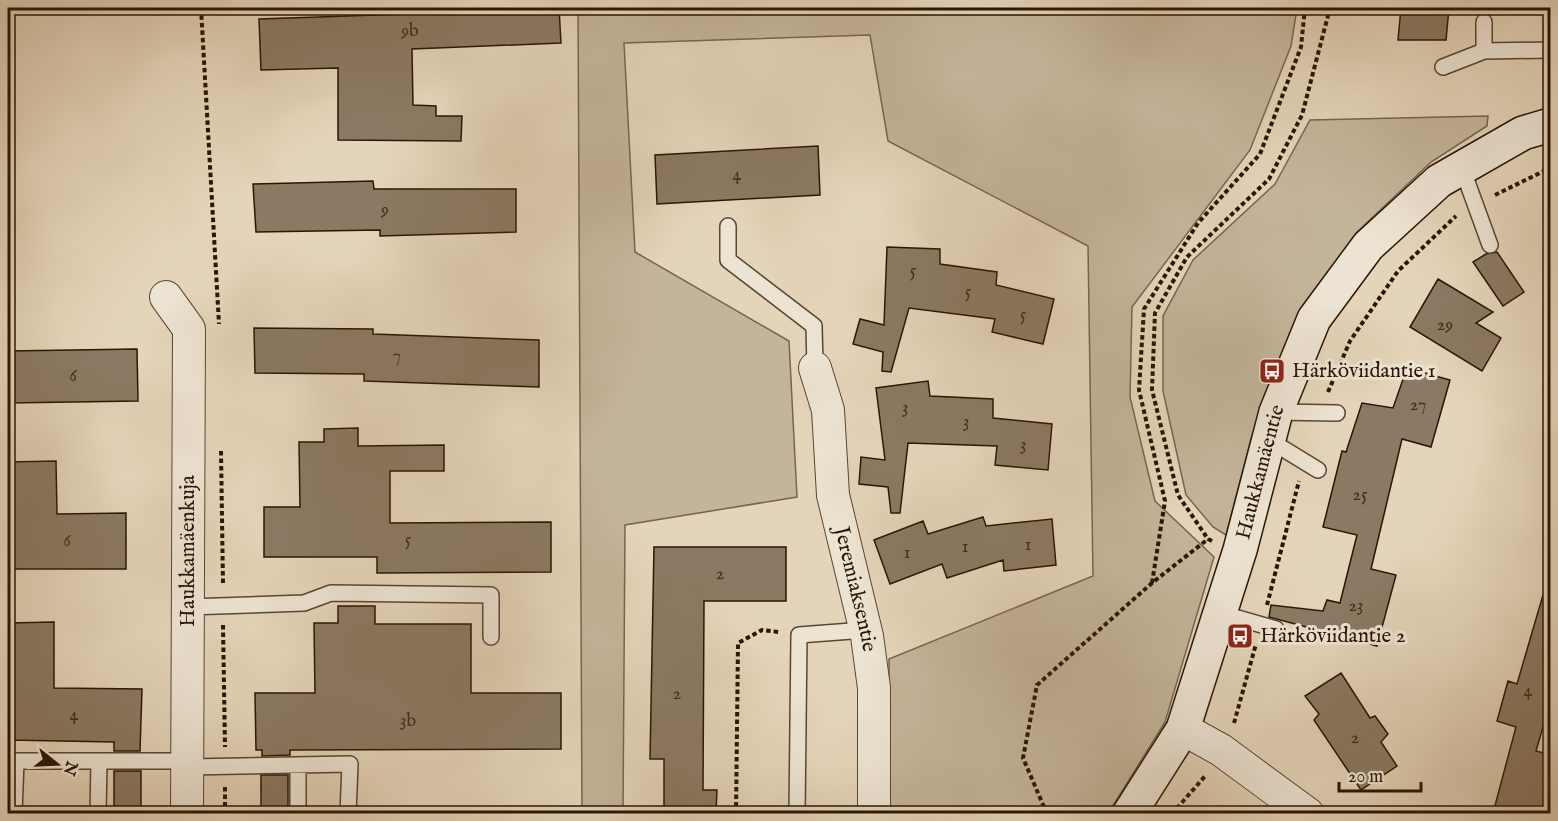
<svg xmlns="http://www.w3.org/2000/svg" width="1558" height="821" viewBox="0 0 1558 821" font-family="'IM FELL English',serif">
<style>
.green{fill:#c4b49a;stroke:#776550;stroke-width:1.5}
.building{fill:#8b7963;stroke:#2a1605;stroke-width:1.5}
.lines{fill:none;stroke-linecap:round;stroke-linejoin:round}
.lane-casing{stroke:#584632;stroke-width:18}
.street-casing{stroke:#584632;stroke-width:34}
.secondary-casing{stroke:#2a1605;stroke-width:36}
.path{stroke:#2a1605;stroke-width:4;stroke-dasharray:4.5 3;stroke-linecap:butt}
.lane{stroke:#ede3d2;stroke-width:15}
.street{stroke:#ede3d2;stroke-width:32}
.secondary{stroke:#ede3d2;stroke-width:33}
.labels{text-anchor:middle;dominant-baseline:central;stroke-width:6;stroke-linejoin:round;paint-order:stroke}
.number-label{font-size:18px;fill:#422f1c}
.poi-label{font-size:21px;fill:#2a1605;stroke:#ede3d2;text-anchor:start}
.street-label{font-size:21px;fill:#2a1605;stroke:#ede3d2}
</style>
<rect width="100%" height="100%" fill="#e4d4b9"/>
<filter id="stains"><feTurbulence type="fractalNoise" baseFrequency=".00333" numOctaves="4"/><feColorMatrix values="0 0 0 0 .2 0 0 0 0 .09 0 0 0 0 .02 0 0 0 .5 -.17"/></filter>
<radialGradient id="worn" r=".72"><stop offset=".6" stop-color="#630" stop-opacity="0"/><stop offset="1" stop-color="#630" stop-opacity=".3"/></radialGradient>
<path class="green" d="M578 8H1297L1291 46 1250 150 1132 307 1130 397 1155 501 1214 557 1165 722 1114 804 1103 813H890L889 659 1093 576 1088 246 888 141 870 35 624 43 635 252 789 341 797 497 625 525 623 813H582Z
M1488 116 1487 126 1431 162 1356 233 1303 315 1252 435 1226 535 1213 527 1186 495 1163 391V316L1193 260 1275 184 1310 120Z"/>
<path class="building" d="M406 8H559L561 43 412 49 413 105 436 106V116H462L461 141 338 140V68L261 70 259 19 406 14Z
M1401 8H1449L1446 40H1398Z
M818 146 820 195 657 204 655 155Z
M373 181 374 189H516V232L380 236V230L256 232 253 184Z
M887 247 940 249V264L997 272 996 285 1054 299 1043 344 992 332 995 319 909 308 891 372 882 371 883 352 853 344 860 319 884 325Z
M1497 252 1524 292 1503 306 1473 262 1486 254Z
M1438 279 1493 312 1476 323 1501 338 1482 371 1410 327Z
M254 328 373 329V334L539 340V387L364 381V374L255 373Z
M137 349 138 401 8 403V351Z
M1407 368 1450 380 1431 447 1402 439 1371 569 1396 575 1377 646 1269 617 1271 605 1323 611 1327 600 1340 603 1357 535 1323 527 1342 451 1346 452 1362 403 1393 408Z
M928 381 930 396 993 399V418L1052 424 1048 470 995 465 997 446 908 443 900 513H891L888 487 859 484 861 457 885 460 876 388Z
M358 428V446L444 445V471H390V523L551 522V572L377 573V557H264V507H300L299 442H324V429Z
M56 461 57 514 126 513V569H8V462Z
M983 517 986 526 1052 519 1056 565 1004 571 1003 560 947 578 942 564 890 584 874 540 923 521 928 534Z
M654 547H786V601H704L703 790H717L716 813H664V759H650Z
M1543 595 1551 596V699L1536 751 1551 755 1545 782 1551 784V790L1544 813H1493L1516 727 1497 721 1508 681 1517 684Z
M338 606H375V624H471V693H561V749L290 750V755L262 756V750H256L255 693H315L314 623H338Z
M54 622V688L142 689 140 751H114V742L8 740V623Z
M1341 673 1370 718 1375 716 1388 734 1381 742 1397 766 1361 790 1314 720 1319 714 1305 696Z
M114 771H141V813H114Z
M261 775H288V813H261Z"/>
<g class="lines">
<defs>
<path id="lane" d="M1484 51V22
M1443 67 1484 51 1550 50
M1462 168 1490 245
M728 226V260L814 326 815 368
M1276 412 1337 413
M1269 440 1318 470
M188 607 304 603 331 593 491 595V637
M1220 613 1276 629
M8 761H188
M188 767 350 764 348 814
M14 814 16 761
M98 814 99 761
M298 814V765
M797 814 799 635 865 630"/>
<g id="street">
<path d="M166 297 189 329 187 814"/>
<path id="s1" d="M815 368 828 410 833 495 867 636 874 688V814"/>
<path d="M1183 729 1221 750 1308 814"/>
</g>
<g id="secondary">
<path id="s2" d="M1129 814 1183 729 1240 550 1276 412 1314 319 1368 246 1439 181 1523 133 1550 125"/>
</g>
</defs>
<use href="#lane" class="lane-casing"/>
<use href="#street" class="street-casing"/>
<use href="#secondary" class="secondary-casing"/>
<path class="path" d="M201 8 219 324
M1495 195 1550 168
M1328 392 1350 341 1398 271 1456 216
M221 451 223 585
M1212 541 1208 539 1178 495 1152 390 1155 313 1187 257 1269 179 1302 115 1330 8
M1152 583 1165 501 1139 390 1144 309 1198 223 1260 154 1301 47 1305 8
M1267 605 1299 481
M223 625 225 747
M1234 723 1256 644
M225 787V814
M736 814 738 643 762 630 779 632
M1047 814 1023 758 1037 685 1152 583 1208 539
M1172 814 1206 775"/>
<use href="#lane" class="lane"/>
<use href="#street" class="street"/>
<use href="#secondary" class="secondary"/>
</g>
<defs>
<symbol id="bus-square" viewBox="-11 -11 22 22"><rect x="-9" y="-9" width="18" height="18" rx="4" fill="#8f2418" stroke="#ede3d2"/><path d="M-5-6H5V4H4V6H2V4H-2V6H-4V4H-5ZM-3.5-4V0h7V-4ZM-3.5 1.2v1.5H-2V1.2ZM2 1.2v1.5H3.5V1.2Z" fill="#fff"/></symbol>
</defs>
<g fill-rule="evenodd">
<use href="#bus-square" x="1257" y="356" width="30" height="30"/>
<use href="#bus-square" x="1225" y="621" width="30" height="30"/>
</g>
<g class="labels">
<g class="number-label">
<text x="410" y="31">9b</text>
<text x="737" y="175">4</text>
<text x="385" y="210">9</text>
<text x="913" y="271">5</text>
<text x="968" y="292">5</text>
<text x="1023" y="315">5</text>
<text x="1445" y="325">29</text>
<text x="397" y="356">7</text>
<text x="73" y="376">6</text>
<text x="1418" y="405">27</text>
<text x="905" y="408">3</text>
<text x="966" y="422">3</text>
<text x="1023" y="445">3</text>
<text x="1360" y="495">25</text>
<text x="408" y="540">5</text>
<text x="67" y="541">6</text>
<text x="1028" y="545">1</text>
<text x="965" y="547">1</text>
<text x="907" y="553">1</text>
<text x="720" y="574">2</text>
<text x="1356" y="606">23</text>
<text x="1528" y="691">4</text>
<text x="677" y="694">2</text>
<text x="74" y="715">4</text>
<text x="408" y="721">3b</text>
<text x="1355" y="738">2</text>
</g>
<g class="poi-label">
<text x="1292" y="371">Härköviidantie 1</text>
<text x="1260" y="636">Härköviidantie 2</text>
</g>
<g class="street-label">
<text stroke="none"><textPath href="#s2" startOffset="369">Haukkamäentie</textPath></text>
<text transform="translate(188 551) rotate(-90)">Haukkamäenkuja</text>
<text stroke="none"><textPath href="#s1" startOffset="226">Jeremiaksentie</textPath></text>
</g>
</g>
<rect width="1558" height="821" fill="none" stroke="#e4d4b9" stroke-width="30"/>
<rect x="9" y="9" width="1540" height="803" fill="none" stroke="#2a1605" stroke-width="3"/>
<rect x="15" y="15" width="1528" height="791" fill="none" stroke="#2a1605" stroke-width="1.5"/>
<g transform="translate(57 764) rotate(108)" stroke="#ede3d2" stroke-width="4.5" paint-order="stroke">
<path d="M0-4.5L10 22L0 15L-10 22Z" fill="#2a1605"/>
<text y="-9" font-size="16" font-weight="bold" text-anchor="middle" fill="#2a1605">N</text>
</g>
<path d="M1339 782v9h82v-9" fill="none" stroke="#2a1605" stroke-width="3"/>
<text x="1348" y="782" font-size="18" fill="#2a1605" stroke="#ede3d2" stroke-width="4.5" paint-order="stroke">20 m</text>
<rect width="100%" height="100%" filter="url(#stains)"/>
<rect width="100%" height="100%" fill="url(#worn)"/>
</svg>
